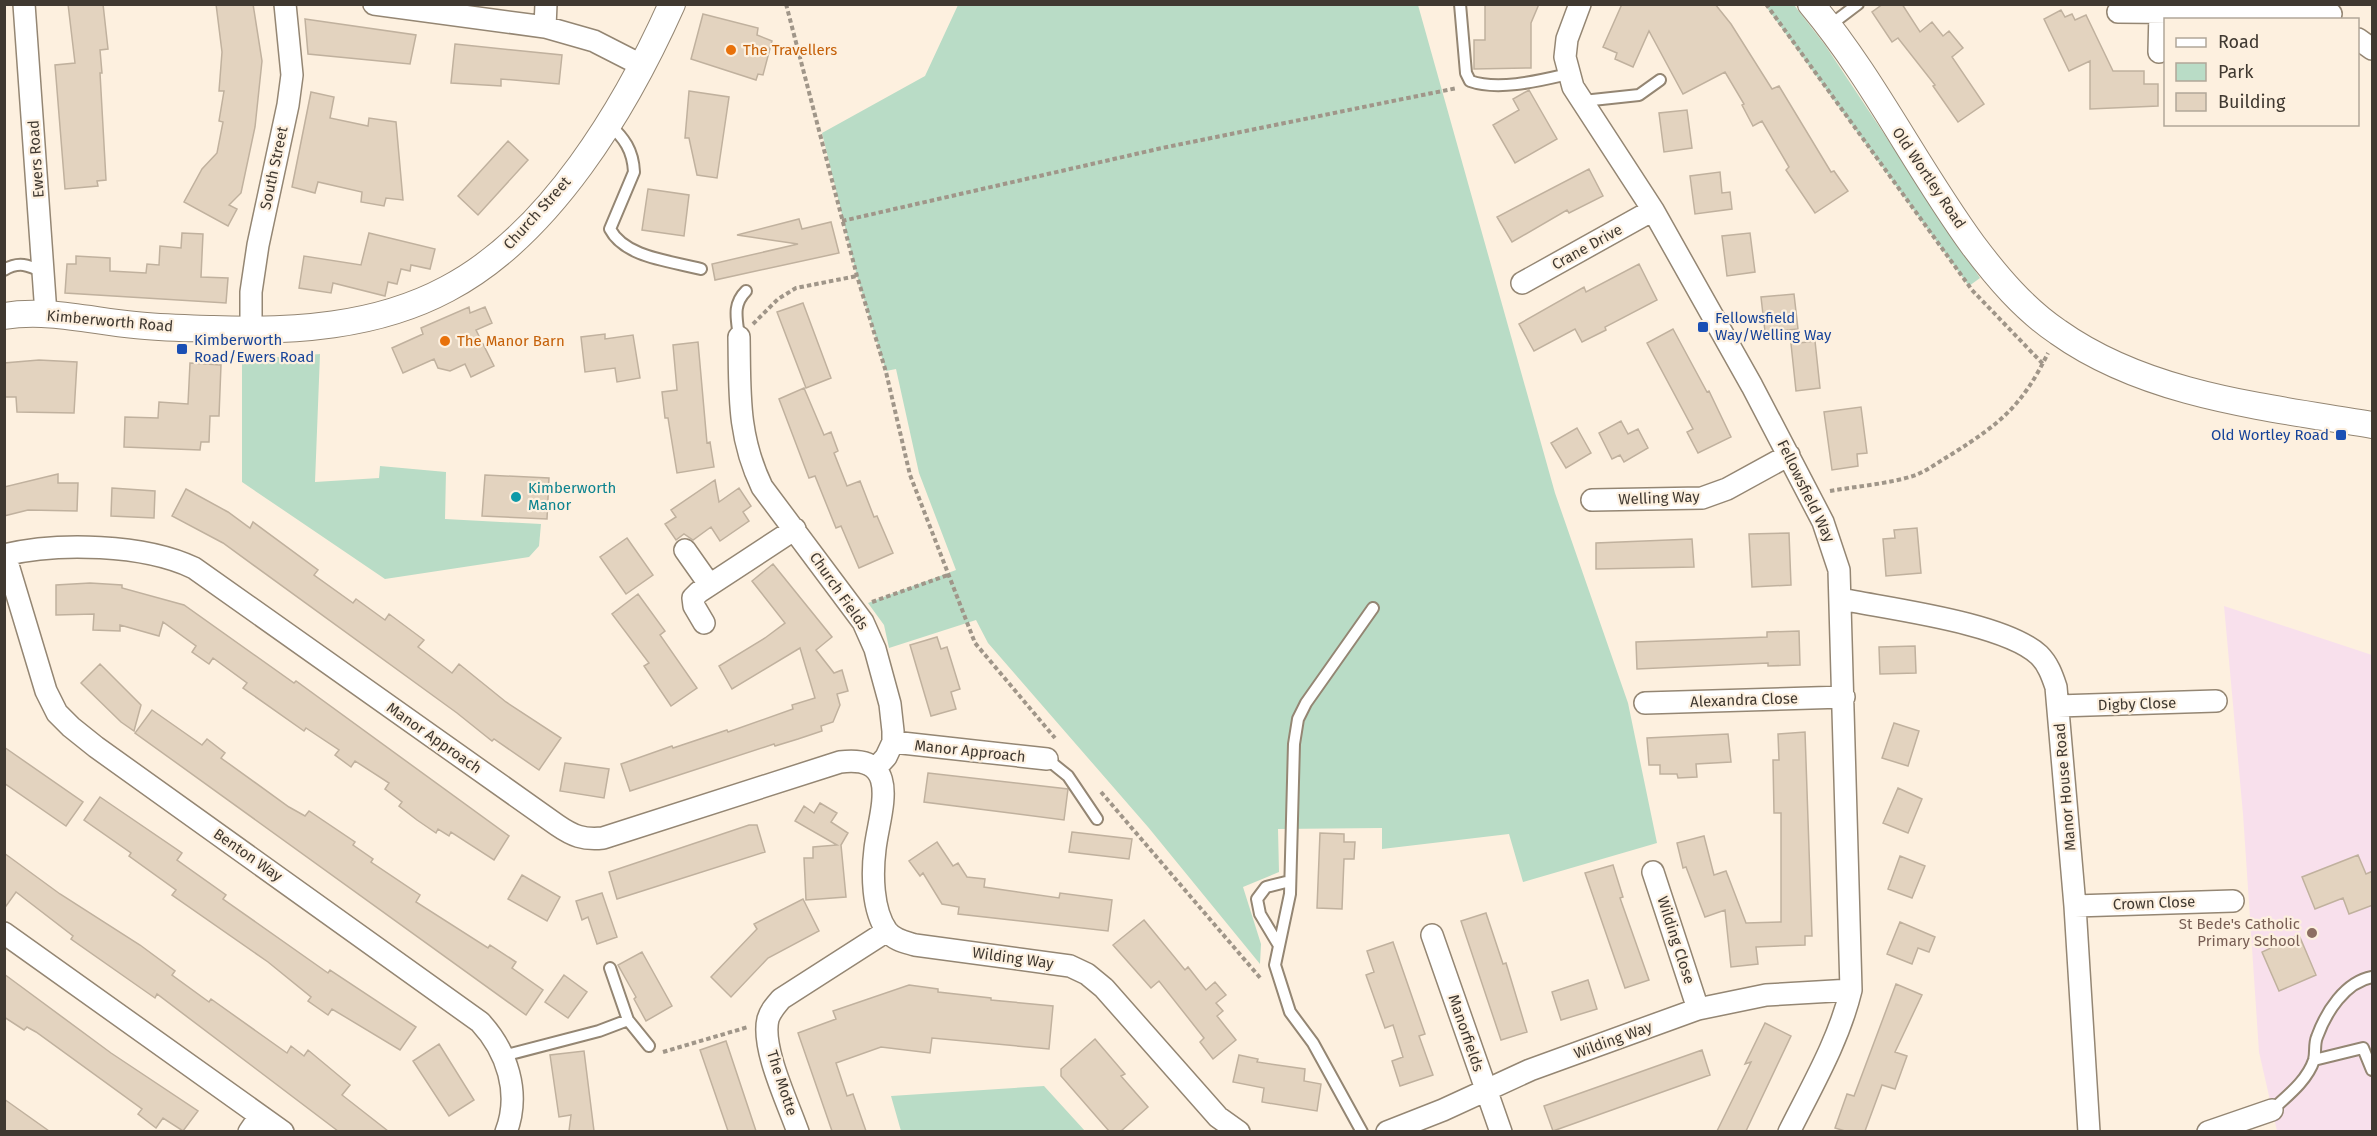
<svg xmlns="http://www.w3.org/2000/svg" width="2377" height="1136" viewBox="0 0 2377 1136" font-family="'Fira Sans',sans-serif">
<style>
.education{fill:#f8e0ec}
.green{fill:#b9dcc6}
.building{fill:#e3d3bf;stroke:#c0b19e;stroke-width:1.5}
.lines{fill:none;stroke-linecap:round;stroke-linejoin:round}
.service-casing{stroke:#948673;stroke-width:14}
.minor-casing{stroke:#948673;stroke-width:24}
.tertiary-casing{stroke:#948673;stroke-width:28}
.path{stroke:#a09689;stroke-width:4;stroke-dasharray:4.5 3;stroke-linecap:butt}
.service{stroke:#fff;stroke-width:10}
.minor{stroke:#fff;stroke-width:21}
.tertiary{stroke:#fff;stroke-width:26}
.food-dot{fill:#e8710a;stroke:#fdf0df;stroke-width:2}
.transit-dot{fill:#1a4fb4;stroke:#fdf0df;stroke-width:2}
.culture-dot{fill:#0f9aa8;stroke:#fdf0df;stroke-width:2}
.education-dot{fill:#8d6e63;stroke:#fdf0df;stroke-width:2}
.labels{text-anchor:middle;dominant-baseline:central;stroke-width:4.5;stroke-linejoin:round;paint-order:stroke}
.food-label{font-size:15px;fill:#c56008;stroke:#fdf0df;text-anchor:start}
.street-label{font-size:15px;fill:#403931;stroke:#fdf0df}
.transit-label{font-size:15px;fill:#164399;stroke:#fdf0df;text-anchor:start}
.culture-label{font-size:15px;fill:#0d838f;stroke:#fdf0df;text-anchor:start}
.education-label{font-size:15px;fill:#785e54;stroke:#fdf0df;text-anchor:end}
</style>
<rect width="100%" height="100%" fill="#fdf0df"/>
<path class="education" d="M2224 606 2372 655V1131H2277L2259 1052 2243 814Z"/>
<path class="green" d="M958 5H1418L1555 493 1628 703 1657 843 1523 882 1509 834 1382 849V828L1278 829 1279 872 1243 887 1261 944 1260 964 1148 827 988 643 976 620 889 648 884 625 868 603 956 570 919 473 896 369 886 371 857 276 822 133 925 76Z
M1765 5H1794L1825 45 1980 278 1969 286Z
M320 354 315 482 379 478 380 466 446 472 445 519 541 524 539 546 529 557 385 579 242 482V360Z
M1044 1086 1085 1131H901L891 1096Z"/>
<path class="building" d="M68 4H103L108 49 100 50 102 73H100L106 180 97 181 98 186 65 189 55 65 75 63Z
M216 4H253L262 61 255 127 241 193 229 205 237 209 228 226 184 202 202 169 217 153 223 122 219 121 224 91H219L222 52Z
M1485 4H1539L1531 23V68L1474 69V40H1485Z
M1622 4H1715L1731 24 1772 89 1779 86 1831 172 1834 171 1848 191 1815 213 1786 170 1789 167 1762 121 1753 126 1742 105 1744 104 1725 72 1683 94 1649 31 1633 67 1615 59 1617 53 1603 47Z
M1883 4H1902L1920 32 1932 22 1943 36 1949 31 1963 48 1952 57 1984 104 1958 122 1933 86 1935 85 1898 38 1892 42 1872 12Z
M2061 10 2065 17 2072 14 2075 20 2086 15 2113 71H2144V84H2158V106L2090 109V61L2069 71 2044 19Z
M703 14 758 28 757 35 772 41 763 75 758 74 756 80 691 59Z
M305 19 416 35 410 64 308 54Z
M455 44 562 55 559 84 501 79V86L451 83Z
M1529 90 1557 139 1515 163 1493 125 1519 110 1513 99Z
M689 91 729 97 717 178 697 175 689 138H685Z
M311 92 334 97 330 118 368 126 369 118 396 122 403 200 386 198 384 206 361 202 362 192 318 182 315 193 292 187Z
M1687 110 1692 148 1664 152 1659 113Z
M508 141 528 160 478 215 458 196Z
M1589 169 1603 196 1569 213 1567 210 1512 242 1497 217Z
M1720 172 1722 193 1730 192 1732 209 1695 214 1690 176Z
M648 189 689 195 684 236 642 230Z
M799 219 802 229 831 222 839 253 715 280 712 264 798 244 737 235Z
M182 233 203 234 201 277 228 278 226 303 65 293 67 264H76V256L110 258V271L146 273 147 264 159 265 160 246 181 248Z
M369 233 435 249 430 269 411 265 410 271 401 269 397 284 388 282 385 296 333 283 331 293 299 288 304 256 361 265Z
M1750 233 1755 272 1727 276 1722 236Z
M1639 264 1657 300 1605 327 1606 330 1582 342 1575 329 1534 351 1519 324 1584 287 1586 292Z
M1794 294 1798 329 1765 332 1761 297Z
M803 303 831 378 806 388 777 312Z
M469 307 470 313 485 307 492 323 476 330 494 366 471 377 465 364 450 371 438 368 434 359 403 373 392 348 423 334 421 328Z
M1673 329 1707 392 1709 391 1731 437 1698 453 1687 432 1693 429 1647 343Z
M605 334V339L633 335 640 378 617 382 615 368 585 372 581 337Z
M1815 341 1820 388 1796 391 1791 344Z
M698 342 707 443 710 442 714 467 677 473 668 418H665L662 392 677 390 673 345Z
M39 360 77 362 74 413 17 412 16 397H4V363Z
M190 363 221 365 219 416H210L209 442H201L200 450 124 447 125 417 158 418 159 402 188 404Z
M804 388 824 435 831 432 838 451 834 453 847 486 860 481 874 517 877 516 893 553 859 568 841 526 836 528 815 476 809 478 779 399Z
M1861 407 1867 453 1857 454 1858 466 1832 470 1824 412Z
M1621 421 1628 434 1638 429 1648 448 1624 462 1620 455 1612 459 1599 433Z
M1577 428 1591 453 1566 468 1551 443Z
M58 474V483H78L77 511 28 510 4 516V487Z
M485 475 549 478 547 519 482 516Z
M715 480 719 502 739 488 751 506 743 512 749 521 720 541 711 527 693 540 684 534 676 540 665 524 676 517 671 510Z
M112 488 155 491 154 518 111 516Z
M186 489 228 512 250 528 253 522 318 570 314 575 353 603 356 599 385 620 389 614 424 640 418 647 452 673 459 664 506 702 561 738 539 770 494 739 492 741 457 713 223 543 172 516Z
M1917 528 1921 573 1886 576 1883 539 1895 538 1894 530Z
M1789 533 1791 585 1752 587 1749 534Z
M627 538 653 575 626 594 600 557Z
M1692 539 1694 567 1596 569V543Z
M773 564 832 637 816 650 834 673 842 670 848 691 837 694 840 705 833 722 821 726 822 731 798 739 775 746 774 744 630 791 621 764 672 746 673 748 727 730 728 732 793 709 792 705 815 698 800 648 732 689 719 666 765 638 785 623 752 581Z
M90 583 122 585V588L184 605 294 683 296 681 509 836 494 860 451 832 449 836 438 829 436 833 417 820 399 806 402 802 385 789 389 783 355 761 351 767 335 755 339 750 306 728 304 731 243 688 247 683 213 658 209 664 192 652 196 646 163 622 159 636 120 625V631L93 630 94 614 56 615V585Z
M638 594 665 631 660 635 697 688 671 706 644 666 649 663 612 614Z
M1799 631 1800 665 1768 666V663L1637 669 1636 642 1767 637V632Z
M937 637 941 649 947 647 960 689 951 692 956 709 931 716 910 645Z
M1915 646 1916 673 1880 674 1879 647Z
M100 664 141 705 134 731 121 722 81 683Z
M152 710 202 745 207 739 225 753 221 758 289 807 305 816 309 811 355 842 353 845 373 859 371 862 420 895 416 902 488 948 490 945 516 962 512 968 543 990 526 1015 135 733Z
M1894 723 1919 731 1908 766 1882 758Z
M1805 732 1812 936H1805V945L1756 947 1758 964 1731 967 1725 910 1705 917 1686 867 1683 868 1677 843 1704 836 1714 875 1726 871 1746 923 1781 922V813H1774L1773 760H1779L1778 734Z
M1728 734 1731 762 1696 764 1697 777 1678 778 1677 774H1660V765H1649L1647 738Z
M4 747 83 802 66 826 4 783Z
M565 763 609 769 604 798 560 791Z
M928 773 1068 789 1064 820 924 802Z
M1898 788 1922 799 1908 833 1883 823Z
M100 797 182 853 177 860 226 895 223 899 328 973 330 970 416 1027 400 1050 332 1009 328 1015 308 1001 311 997 268 962 172 895 176 890 129 856 131 853 84 820Z
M820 803 837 813 831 822 848 833 841 845 846 897 806 900 804 858H813V847L837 845 795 821 804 806 814 813Z
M749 825H757L765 852 617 899 609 872Z
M1072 832 1132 839 1129 859 1069 852Z
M1320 833 1344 834V842H1355L1354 859H1344L1342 909 1317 908Z
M937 842 953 866 958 863 967 877 985 879 984 887 1059 898 1060 893 1112 900 1108 931 958 914 959 907 942 904 923 873 920 876 909 861Z
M4 853 60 894 140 945 175 971 172 975 209 1002 211 999 287 1053 291 1046 304 1056 308 1050 350 1085 342 1095 388 1131H338L157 994 155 998 71 939 73 936 16 892 4 909Z
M2358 855 2366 874 2373 871V905L2349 914 2343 898 2315 909 2302 877Z
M1900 856 1925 866 1912 898 1888 889Z
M1613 865 1623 897 1620 898 1649 980 1625 988 1585 873Z
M522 875 560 897 547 921 508 899Z
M602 893 617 937 597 944 588 917 582 920 576 901Z
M803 899 819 931 768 958 731 997 711 977 757 929 754 924Z
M1486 913 1503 964 1506 963 1527 1032 1501 1040 1461 921Z
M1144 920 1185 970 1188 967 1206 990 1215 982 1226 995 1216 1003 1223 1011 1217 1016 1236 1040 1213 1059 1200 1042 1204 1038 1159 981 1151 988 1113 945Z
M1900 922 1935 937 1929 952 1918 948 1912 964 1887 954Z
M2299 935 2316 975 2279 991 2262 952Z
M1393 942 1425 1034 1419 1036 1433 1075 1400 1086 1392 1061 1403 1057 1393 1025 1385 1028 1366 975 1374 972 1367 951Z
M642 952 672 1006 646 1021 634 999 636 997 618 965Z
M4 974 111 1053 198 1111 183 1131 163 1118 156 1128 138 1114 142 1109 36 1032 27 1027 24 1030 4 1017Z
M564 975 587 992 568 1018 545 1002Z
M1588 980 1597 1009 1561 1020 1552 992Z
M1896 984 1922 995 1895 1052 1907 1056 1895 1089 1882 1085 1865 1131H1845L1835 1128 1847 1094 1854 1096Z
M909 985 938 989V992L991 998V1000L1053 1006 1049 1049 932 1038 930 1053 881 1047 836 1063 847 1096 853 1094 866 1131H832L798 1033 836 1019 833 1011Z
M1765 1023 1791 1036 1746 1131H1717L1751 1062 1745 1064Z
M1095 1039 1125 1074 1121 1076 1148 1107 1121 1131H1109L1061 1076V1069Z
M726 1041 756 1131H728L700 1050Z
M439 1044 474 1100 449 1116 413 1061Z
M1702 1050 1710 1075 1553 1131 1544 1106Z
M584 1051 594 1131H569L571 1115 559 1117 550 1055Z
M1239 1055 1258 1059 1257 1062 1305 1069 1304 1081 1321 1084 1317 1111 1262 1102 1264 1088 1233 1082Z
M4 1099 49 1131H4Z"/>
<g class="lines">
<defs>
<path id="service" d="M1460 4 1466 73 1470 81C1498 91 1538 81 1568 74
M1829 26 1858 4
M1583 101 1639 95 1660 80
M609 124C624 138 633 150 634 172L610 229C625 258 672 261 701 269
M4 270C19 261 28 265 43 272
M739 337C737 319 732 305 746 291
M1047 759 1068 776 1097 819
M1278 944 1260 914 1257 899 1266 887 1290 881
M610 968 628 1020 649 1046
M503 1056 599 1031 628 1020
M2314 1060 2363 1048 2372 1070
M2272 1110C2287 1096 2307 1081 2314 1060 2316 1052 2314 1044 2317 1037 2326 1012 2345 982 2372 977
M1362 1132 1313 1043 1290 1012 1275 965 1290 894 1294 744 1298 719 1306 703 1373 608"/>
<path id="minor" d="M24 4 46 314
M374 4 545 27 594 41 643 66
M1580 4 1567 39 1565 57 1573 87 1653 210 1752 386 1823 522 1839 570 1851 990C1839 1040 1812 1086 1789 1132
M2118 12 2331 14
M545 27 546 4
M2358 39 2372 49
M2159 52 2160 12
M1522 283 1653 210
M251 331V292L258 245 288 105 292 75 285 4
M739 337C740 392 737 435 762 487L863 622 875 649 890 704 893 731V742L886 757 875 769
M1592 500 1702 498 1727 489 1789 455
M685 550 709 584
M4 555C58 542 144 544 194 568L557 825C573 836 583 840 603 838L840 762C904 754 879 813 875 849 872 873 872 910 887 931 894 940 905 942 915 945L1070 966 1087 974 1104 988 1218 1117 1239 1132
M5 555 46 691 57 713 71 727 96 747 480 1022C507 1051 521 1093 506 1132
M1841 599C1890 609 2005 623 2039 655 2048 664 2052 675 2056 687L2075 906 2089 1132
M704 623 694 606 693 598 699 592 795 529
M1645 703 1844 697
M2058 706 2216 701
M893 742 1047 759
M1653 872 1698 1009
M2075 906 2233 901
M4 933 283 1132
M1432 935 1501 1132
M249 1132 260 1116
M798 1132C788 1103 761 1048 768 1019 771 1010 775 1006 781 999L887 931
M1387 1132 1443 1110 1530 1070 1698 1009 1766 995 1851 990
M2208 1132 2272 1110"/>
<path id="tertiary" d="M1811 4C1873 78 1916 167 1973 245 1997 277 2024 309 2058 332 2148 396 2267 407 2372 425
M4 316C48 309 92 321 135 325 161 328 187 328 213 329 292 332 376 327 447 289 550 235 626 107 672 4"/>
</defs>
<use href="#service" class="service-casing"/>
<use href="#minor" class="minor-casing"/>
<use href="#tertiary" class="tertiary-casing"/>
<path class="path" d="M786 4 857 276 886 372 910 475 975 643 1055 738
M1766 4 1972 290 2043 364
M842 221 1162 148 1457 88
M753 324 778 299 796 288 857 276
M1830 491C1858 486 1889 484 1916 475 1928 470 1940 461 1952 454 2001 423 2022 406 2048 353
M872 602 948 575
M1101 792 1262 980
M663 1052 748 1027"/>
<use href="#service" class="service"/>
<use href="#minor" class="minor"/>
<use href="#tertiary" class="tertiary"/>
</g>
<g class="food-dot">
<circle cx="731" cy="50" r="6"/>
<circle cx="445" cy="341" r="6"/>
</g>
<g class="transit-dot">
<rect x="1697" y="321" width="12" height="12" rx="3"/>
<rect x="176" y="343" width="12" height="12" rx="3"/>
<rect x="2335" y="429" width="12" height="12" rx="3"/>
</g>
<circle class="culture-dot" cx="516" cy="497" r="6"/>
<circle class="education-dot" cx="2312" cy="933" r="6"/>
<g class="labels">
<g class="food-label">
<text x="743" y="50">The Travellers</text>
<text x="457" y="341">The Manor Barn</text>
</g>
<g class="street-label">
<text transform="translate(36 159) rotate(-94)">Ewers Road</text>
<text transform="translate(274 168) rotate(-78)">South Street</text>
<text transform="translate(1929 178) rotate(56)">Old Wortley Road</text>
<text transform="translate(537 213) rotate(-48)">Church Street</text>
<text transform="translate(1587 247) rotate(-29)">Crane Drive</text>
<text transform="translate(110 321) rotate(5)">Kimberworth Road</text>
<text transform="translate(1806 491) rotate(64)">Fellowsfield Way</text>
<text transform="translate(1659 498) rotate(-2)">Welling Way</text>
<text transform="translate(839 591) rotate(55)">Church Fields</text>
<text transform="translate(1744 700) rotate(-2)">Alexandra Close</text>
<text transform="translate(2137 704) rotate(-2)">Digby Close</text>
<text transform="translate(434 738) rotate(35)">Manor Approach</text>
<text transform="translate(970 751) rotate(6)">Manor Approach</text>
<text transform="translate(2065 787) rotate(-95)">Manor House Road</text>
<text transform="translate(248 855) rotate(35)">Benton Way</text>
<text transform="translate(2154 903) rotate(-2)">Crown Close</text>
<text transform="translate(1676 940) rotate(72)">Wilding Close</text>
<text transform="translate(1013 958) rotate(8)">Wilding Way</text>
<text transform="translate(1466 1033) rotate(71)">Manorfields</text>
<text transform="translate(1613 1040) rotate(-20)">Wilding Way</text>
<text transform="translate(782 1083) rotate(72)">The Motte</text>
</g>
<g class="transit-label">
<text x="1715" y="318">Fellowsfield<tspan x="1715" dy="17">Way/Welling Way</tspan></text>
<text x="194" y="340">Kimberworth<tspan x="194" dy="17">Road/Ewers Road</tspan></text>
<text x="2329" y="435" text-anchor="end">Old Wortley Road</text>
</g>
<g class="culture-label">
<text x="528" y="488">Kimberworth<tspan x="528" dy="17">Manor</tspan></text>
</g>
<g class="education-label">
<text x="2300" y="924">St Bede's Catholic<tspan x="2300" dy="17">Primary School</tspan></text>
</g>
</g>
<rect width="2377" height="1136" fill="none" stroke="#403931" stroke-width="12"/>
<rect x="2164" y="18" width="195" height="108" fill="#fdf0df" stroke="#b1a799" stroke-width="1.5"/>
<rect x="2176" y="38" width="30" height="9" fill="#ffffff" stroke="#b1a799" stroke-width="1.5"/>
<text x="2218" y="48" font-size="18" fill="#403931">Road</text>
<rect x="2176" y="63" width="30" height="18" fill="#b9dcc6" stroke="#b1a799" stroke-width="1.5"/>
<text x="2218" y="78" font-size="18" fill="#403931">Park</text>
<rect x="2176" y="93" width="30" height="18" fill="#e3d3bf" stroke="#b1a799" stroke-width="1.5"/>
<text x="2218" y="108" font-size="18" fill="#403931">Building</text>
</svg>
